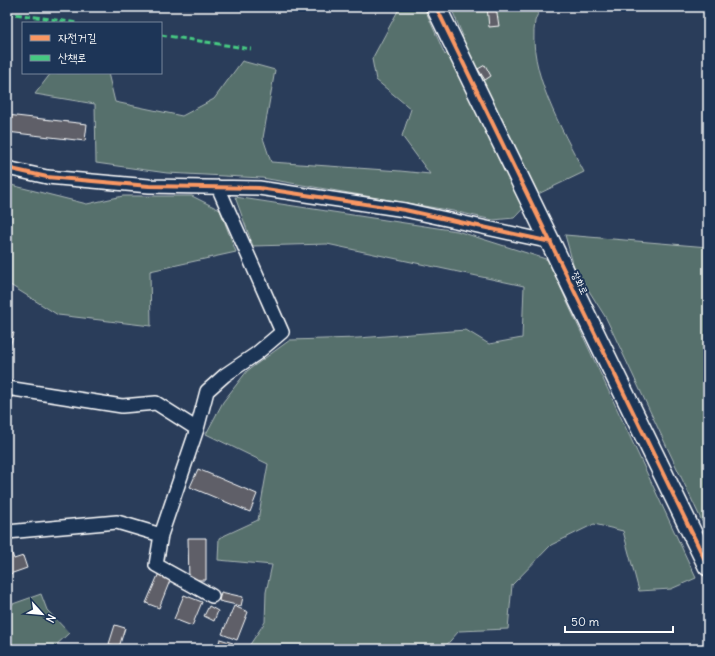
<svg xmlns="http://www.w3.org/2000/svg" width="715" height="656" viewBox="0 0 715 656" font-family="Delius,'Poor Story',sans-serif">
<style>
.green{fill:#566f6c;stroke:#aab7b6}
.building{fill:#5e5f68;stroke:#fff}
.lines{fill:none;stroke-linecap:round;stroke-linejoin:round}
.street-casing{stroke:#fff;stroke-width:16}
.secondary-casing{stroke:#fff;stroke-width:22}
.street{stroke:#1d3557;stroke-width:13}
.secondary{stroke:#1d3557;stroke-width:19}
.quiet{stroke:#46c982;stroke-width:3;stroke-dasharray:6 3;stroke-linecap:butt}
.cycleway-casing{stroke:#1d3557;stroke-width:6}
.cycleway{stroke:#f99763;stroke-width:4}
.labels{text-anchor:middle;dominant-baseline:central;stroke-width:4;stroke-linejoin:round;paint-order:stroke}
.street-label{font-size:10px;fill:#fff;stroke:#1d3557}
</style>
<rect width="100%" height="100%" fill="#2a3d5a"/>
<filter id="ink" filterUnits="userSpaceOnUse"><feTurbulence type="fractalNoise" baseFrequency=".025" numOctaves="2"/><feDisplacementMap in="SourceGraphic" scale="8" xChannelSelector="R" yChannelSelector="G"/><feConvolveMatrix kernelMatrix="1 2 1 2 8 2 1 2 1" color-interpolation-filters="sRGB"/></filter>
<g filter="url(#ink)">
<path class="green" d="M400 7H424L445 55 463 36 452 10 455 7H541C539 12 536 17 535 21 527 71 562 129 584 172L536 195 514 218 493 220 453 211 262 178 167 173 96 163 95 104 35 94 51 73H108L115 102 182 116 214 99 242 61 275 70 263 138 271 162 400 171 430 174 402 136 411 109 376 80 372 59Z
M7 184 87 204 123 196H192L220 210 236 252 150 271 151 326 58 315 7 283Z
M235 197 457 231 549 260 567 302 696 578 671 589 639 591 623 531 594 524 551 545 512 585 508 629 459 631 443 649H247L265 622 266 592 272 565 218 560 219 538 258 520 268 464 206 434 223 402 247 371 290 340 358 338 466 330 489 344 522 338 524 286 327 244 253 246Z
M565 235 708 247V534L606 318 574 267Z
M41 594 47 610 69 633 52 649H7V606Z"/>
<path class="building" d="M487 7H496L499 26 489 27Z
M485 65 491 76 485 80 478 69Z
M7 115 87 124 85 141 7 132Z
M7 331 14 333 7 356Z
M198 469 257 494 250 512 190 487Z
M188 538H206V580H189Z
M10 548 14 559 23 556 27 568 7 575V549Z
M159 573 171 578 159 608 146 603Z
M221 592 243 597 241 606 219 601Z
M184 595 202 602 192 626 174 619Z
M209 606 218 611 214 621 204 616Z
M234 606 248 612 237 640 222 634Z
M115 625 125 628 119 647 109 644Z
M220 639 233 643 231 649 218 646Z"/>
<g class="lines">
<defs>
<path id="street" d="M7 168 47 177 149 186 259 188 405 210 551 242
M7 388 122 406 156 403 197 429 161 535 156 565 212 596
M197 429 207 391 225 375 256 354 282 332 218 187
M7 532 117 522 161 535"/>
<path id="secondary" d="M436 7 708 566"/>
</defs>
<use href="#street" class="street-casing"/>
<use href="#secondary" class="secondary-casing"/>
<use href="#street" class="street"/>
<use href="#secondary" class="secondary"/>
<path class="quiet" d="M7 13 78 23
M161 35 251 49"/>
<defs>
<path id="cycleway" d="M436 7 708 566
M7 168 47 177 149 186 259 188 405 210 551 242"/>
</defs>
<use href="#cycleway" class="cycleway-casing"/>
<use href="#cycleway" class="cycleway"/>
</g>
</g>
<g class="labels">
<g class="street-label">
<text transform="translate(580 283) rotate(64)">장화로</text>
</g>
</g>
<rect width="715" height="656" fill="none" stroke="#1d3557" stroke-width="24"/>
<rect x="12" y="12" width="691" height="632" fill="none" stroke="#fff" stroke-width="1.5" filter="url(#ink)"/>
<rect x="22" y="22" width="140" height="52" fill="#1d3557" stroke="#77869a"/>
<rect x="30" y="35" width="20" height="6" fill="#f99763" stroke="#77869a"/>
<text x="58" y="42" font-size="12" fill="#ffffff">자전거길</text>
<rect x="30" y="55" width="20" height="6" fill="#46c982" stroke="#77869a"/>
<text x="58" y="62" font-size="12" fill="#ffffff">산책로</text>
<g transform="translate(42 614) rotate(117)" stroke="#1d3557" stroke-width="3" paint-order="stroke">
<path d="M0-3L7 15L0 10L-7 15Z" fill="#ffffff"/>
<text y="-6" font-size="11" font-weight="bold" text-anchor="middle" fill="#ffffff">N</text>
</g>
<path d="M565 626v6h108v-6" fill="none" stroke="#ffffff" stroke-width="2"/>
<text x="571" y="626" font-size="12" fill="#ffffff" stroke="#1d3557" stroke-width="3" paint-order="stroke">50 m</text>
</svg>
